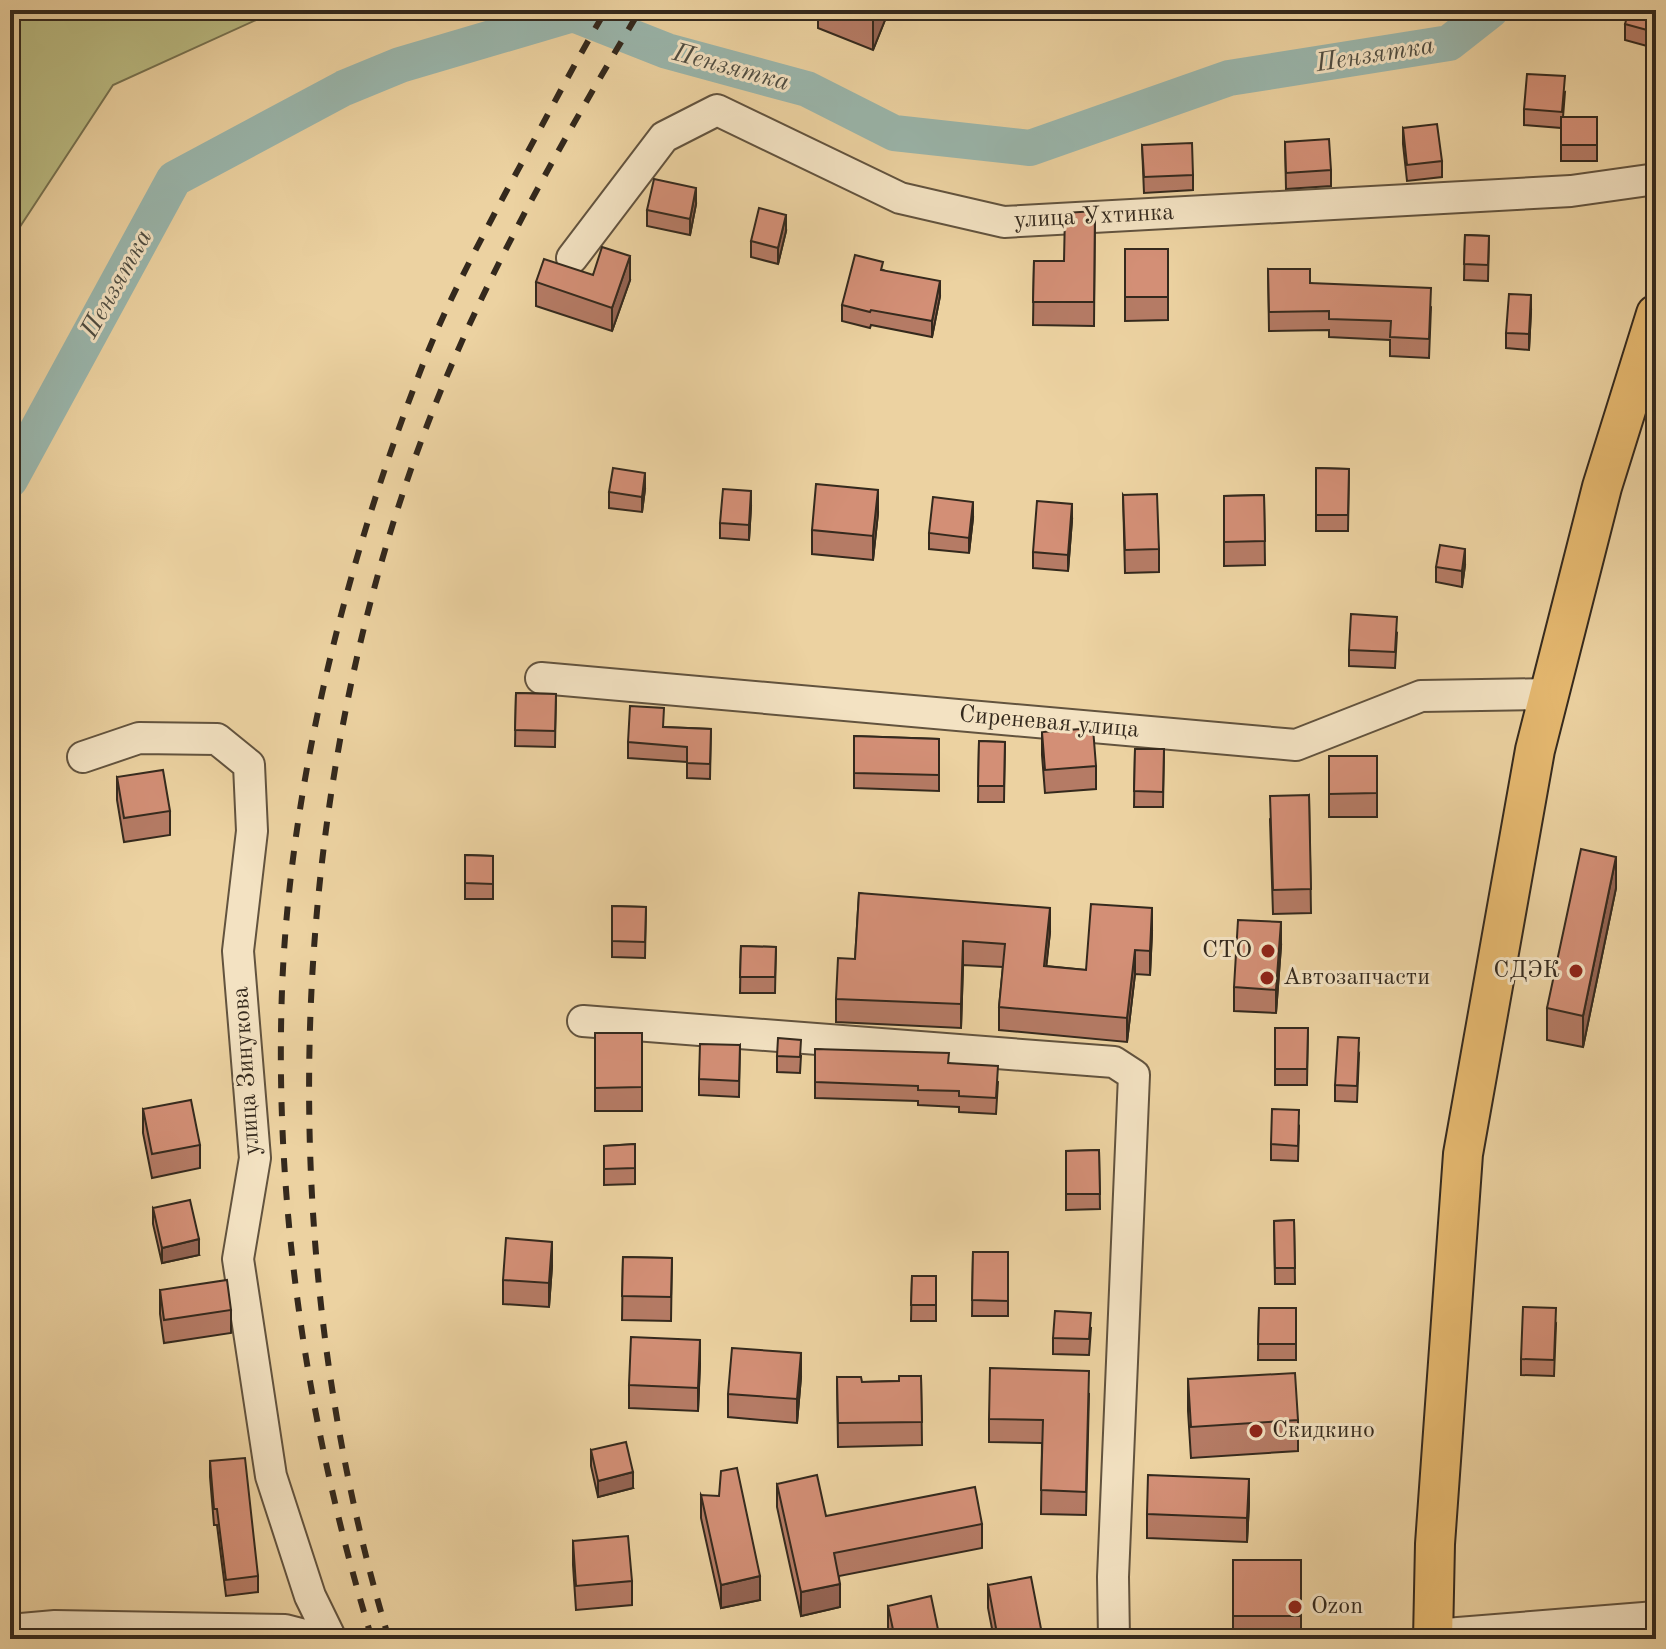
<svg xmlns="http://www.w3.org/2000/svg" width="1666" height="1649" viewBox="0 0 1666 1649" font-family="'Old Standard TT',serif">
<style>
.green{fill:#babb82;stroke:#777250;stroke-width:2}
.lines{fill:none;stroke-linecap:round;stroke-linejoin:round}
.river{stroke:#9ab6ac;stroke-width:36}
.minor-casing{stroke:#62533e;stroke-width:34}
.major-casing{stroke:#34291d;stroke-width:42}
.minor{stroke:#f3e2c2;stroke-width:30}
.major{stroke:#e6b970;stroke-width:38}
.rail{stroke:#34291d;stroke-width:6;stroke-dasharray:14 14;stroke-linecap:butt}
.wall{fill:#b57b65;stroke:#34291d;stroke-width:2}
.shaded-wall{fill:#946453;stroke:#34291d;stroke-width:2}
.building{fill:#d38f76;stroke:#34291d;stroke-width:2}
.poi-dot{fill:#8f2418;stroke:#f3e2c2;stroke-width:3}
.labels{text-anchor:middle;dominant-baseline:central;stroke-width:6;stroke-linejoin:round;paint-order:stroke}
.street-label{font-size:24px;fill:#34291d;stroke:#f3e2c2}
.poi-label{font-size:24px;fill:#34291d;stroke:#f3e2c2;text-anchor:start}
.water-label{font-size:26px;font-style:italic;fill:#4e4c41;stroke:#f3e2c2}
</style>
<rect width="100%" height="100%" fill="#ecd2a1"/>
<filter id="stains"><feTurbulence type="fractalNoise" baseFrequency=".0025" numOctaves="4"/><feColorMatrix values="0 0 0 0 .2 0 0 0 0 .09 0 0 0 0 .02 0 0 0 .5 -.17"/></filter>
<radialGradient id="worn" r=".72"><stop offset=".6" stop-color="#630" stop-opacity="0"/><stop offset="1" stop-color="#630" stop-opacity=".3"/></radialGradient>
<path class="green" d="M10 10H278L113 85 10 242Z"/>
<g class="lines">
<path class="river" d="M10 480 174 179 344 88 400 65 573 14 667 51 807 89 894 133 1030 148 1229 78 1449 43 1491 10"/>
<defs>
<path id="minor" d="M572 258 664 137 717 110 900 198 1004 222 1571 191 1656 179
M541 678 1296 745 1421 696 1549 694
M83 757 139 738 217 739 249 765 252 831 238 951 255 1158 238 1259 271 1476 310 1596 331 1639
M583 1021 1114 1062 1134 1075 1113 1577 1114 1639
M10 1630 55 1626 285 1630 320 1639
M1433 1635 1656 1617"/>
<path id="major" d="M1433 1639 1435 1544 1463 1154 1535 750 1602 487 1656 314"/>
</defs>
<use href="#minor" class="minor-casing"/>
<use href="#major" class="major-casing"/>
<use href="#minor" class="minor"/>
<use href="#major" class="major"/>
<path class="rail" d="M372 1639C308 1430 274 1209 282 990 290 779 348 555 425 359 448 301 478 245 507 190 540 130 571 69 606 10
M389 1639C265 1232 284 749 455 357 507 237 573 123 640 10"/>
</g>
<path class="wall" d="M818 10H889L873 50 818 28Z
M1625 24H1654L1647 46 1625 40Z
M1565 92 1563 117H1597V161H1561V128L1524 125V109Z
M1403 128 1442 161V177L1407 181 1403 144Z
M1285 142 1331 170V186L1286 189Z
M1142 145 1193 175V190L1144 193Z
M696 204 690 235 647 226V210Z
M1095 211 1094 326 1033 325 1034 261H1064Z
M786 231 778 264 751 257V241Z
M1465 235 1489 236 1488 281 1464 280Z
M1125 249H1168V320L1125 321Z
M1268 269 1310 283 1431 307 1429 358 1390 356V340L1329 337V330L1269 331Z
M883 270 940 296 932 337 871 325 870 328 842 321V305Z
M593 275 630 280 612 331 536 306V282Z
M1531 311 1529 350 1506 348V333Z
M1316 468 1349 469 1348 531H1316Z
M645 489 642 512 609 508V492Z
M1123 495 1159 549V572L1125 573Z
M1264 495 1265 565 1224 566V496Z
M751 507 749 540 720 538V523Z
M878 513 873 560 812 554V530Z
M973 518 969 553 929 549V533Z
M1072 520 1068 571 1033 568V552Z
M1465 565 1462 587 1436 582V567Z
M1397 633 1395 668 1349 666V650Z
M516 693 556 694 555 747 515 746Z
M664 727 711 729 710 779 687 778V762L628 758V742Z
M1042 732 1096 766V789L1045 793 1042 755Z
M854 736 939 739V791L854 788Z
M979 741 1005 742 1004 802H978Z
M1135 749H1164L1163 807H1134Z
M1329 756H1377V817H1329Z
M117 777 170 811V835L124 842 117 800Z
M1309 795 1311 913 1273 914 1270 819Z
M465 855 493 856V899H465Z
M1616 888 1583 1047 1547 1040V1008Z
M859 893 1050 932 1046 966 1086 970 1152 932 1150 975 1135 974 1127 1042 999 1030V1007L1003 967 963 965 961 1028 836 1022V999L855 959Z
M612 906 646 907 645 958 612 957Z
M741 946 776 947 775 993H740Z
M1281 946 1276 1013 1234 1011V987Z
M1275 1028H1308L1307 1085H1275Z
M595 1033H642V1111H595Z
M740 1045 739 1097 699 1095V1079Z
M815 1049 949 1063 998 1082 996 1114 959 1112V1107L918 1105V1101L815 1098Z
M1359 1054 1357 1102 1335 1101V1085Z
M777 1056H801L800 1073 777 1072Z
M143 1109 200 1145V1168L152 1178 143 1133Z
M1299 1126 1298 1161 1271 1160V1144Z
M635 1144V1184L604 1185V1146Z
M1099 1150 1100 1209 1066 1210V1151Z
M153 1208 199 1255 162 1263 153 1224Z
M1294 1220 1295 1284H1275L1274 1221Z
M973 1252H1008V1316H972Z
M623 1257 672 1258 671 1321 622 1320Z
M552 1266 549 1307 503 1304V1280Z
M912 1276H936V1321H911Z
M160 1290 231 1310V1333L164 1343 160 1314Z
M1259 1308H1296V1360H1258Z
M1556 1324 1554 1376 1521 1375V1359Z
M1091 1328 1089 1355 1053 1354V1338Z
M700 1364 698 1411 629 1408V1385Z
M921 1376 922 1445 838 1447 837 1377 862 1382 899 1381Z
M801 1377 797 1423 728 1417V1394Z
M1188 1379 1298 1420V1451L1191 1458 1188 1411Z
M1089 1394 1086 1515 1041 1514 1042 1443 989 1442V1419Z
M591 1450 633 1488 598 1497 591 1466Z
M210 1461 258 1576V1592L226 1596 217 1525H214L210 1477Z
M777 1484 826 1516 982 1524V1548L839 1576 840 1607 801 1616 777 1507Z
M701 1495 760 1600 721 1608 701 1518Z
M1249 1503 1247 1542 1147 1538V1514Z
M573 1541 632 1581V1605L576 1610 573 1565Z
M1233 1560H1301V1639H1233Z
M988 1585 1043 1639H994L988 1608Z
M888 1606 940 1639H890L888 1629Z"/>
<path class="shaded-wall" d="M876 10H889L873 50V18Z
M1654 10V24L1647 46V30Z
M696 188V204L690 235V219Z
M786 215V231L778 264V248Z
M630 256V280L612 331V308Z
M940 281V296L932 337V321Z
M1531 295V311L1529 350V334Z
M645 473V489L642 512V497Z
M878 490V513L873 560V536Z
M751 491V507L749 540V525Z
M973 502V518L969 553V538Z
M1072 504V520L1068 571V555Z
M1465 549V565L1462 587V571Z
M1616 857V888L1583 1047V1016Z
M1050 908V932L1044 989V966Z
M1152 908V932L1150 975V951Z
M1281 922V946L1276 1013V990Z
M963 941V965L961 1028V1004Z
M1135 950V974L1127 1042V1018Z
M199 1239V1255L162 1263V1248Z
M552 1242V1266L549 1307V1283Z
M700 1340V1364L698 1411V1388Z
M801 1353V1377L797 1423V1399Z
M633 1472V1488L598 1497V1481Z
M1249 1479V1503L1247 1542V1518Z
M760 1576V1600L721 1608V1585Z
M840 1584V1607L801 1616V1592Z"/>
<path class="building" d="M852 10H876L873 18Z
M1629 10H1653L1647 30 1625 24Z
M1527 74 1565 76 1562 112 1524 109Z
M1561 117H1597V145H1561Z
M1437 124 1442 161 1407 165 1403 128Z
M1329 139 1331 170 1286 173 1285 142Z
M1192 143 1193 175 1144 177 1142 145Z
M654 179 696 188 690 219 647 210Z
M759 208 786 215 778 248 751 241Z
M1095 211 1094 302H1033L1034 261H1064L1065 213Z
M1465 235 1489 236 1488 265 1464 264Z
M602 247 630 256 612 308 536 282 544 259 593 275Z
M1125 249H1168V297H1125Z
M855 255 883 262 881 270 940 281 932 321 871 310 870 312 842 305Z
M1268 269H1310V283L1431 288 1429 339 1390 337 1391 321 1329 319V311L1269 312Z
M1509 294 1531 295 1529 334 1506 333Z
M613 468 645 473 642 497 609 492Z
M1316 468 1349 469 1348 515H1316Z
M816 484 878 490 873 536 812 530Z
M723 489 751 491 749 525 720 523Z
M1157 494 1159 549 1125 550 1123 495Z
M1264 495 1265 541 1224 542V496Z
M933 497 973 502 969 538 929 533Z
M1037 501 1072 504 1068 555 1033 552Z
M1440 545 1465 549 1462 571 1436 567Z
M1351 614 1397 617 1395 652 1349 650Z
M516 693 556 694 555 731 515 730Z
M630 706 664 708 663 727 711 729 710 764 687 763V747L628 742Z
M1093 728 1096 766 1045 770 1042 732Z
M854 736 939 739V775L854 773Z
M979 741 1005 742 1004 786H978Z
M1135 749H1164L1163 792 1134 791Z
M1329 756H1377V793L1329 794Z
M163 770 170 811 124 818 117 777Z
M1309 795 1311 889 1273 890 1270 796Z
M1581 849 1616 857 1583 1016 1547 1008Z
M465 855 493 856V884L465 883Z
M859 893 1050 908 1044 966 1086 970 1091 904 1152 908 1150 951 1135 950 1127 1018 999 1007 1005 944 963 941 961 1004 836 999 838 958 855 959Z
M612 906 646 907 645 942 612 941Z
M1238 920 1281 922 1276 990 1234 987Z
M741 946 776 947 775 977H740Z
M1275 1028H1308L1307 1069H1275Z
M595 1033H642V1087L595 1088Z
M1338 1037 1359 1038 1357 1086 1335 1085Z
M778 1038 801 1040 800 1057 777 1056Z
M700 1044 740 1045 739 1081 699 1079Z
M815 1049 949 1053 948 1063 998 1066 996 1098 959 1096V1091L918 1090V1086L815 1082Z
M191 1100 200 1145 152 1154 143 1109Z
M1272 1109 1299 1110 1298 1146 1271 1144Z
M635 1144V1168L604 1169V1146Z
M1099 1150 1100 1194H1066V1151Z
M190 1200 199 1239 162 1248 153 1208Z
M1294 1220 1295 1268H1275L1274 1221Z
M506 1238 552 1242 549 1283 503 1280Z
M973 1252H1008V1301L972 1300Z
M623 1257 672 1258 671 1297 622 1296Z
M912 1276H936V1305H911Z
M227 1280 231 1310 164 1320 160 1290Z
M1523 1307 1556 1308 1554 1360 1521 1359Z
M1259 1308H1296V1344H1258Z
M1055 1311 1091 1313 1089 1339 1053 1338Z
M631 1337 700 1340 698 1388 629 1385Z
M732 1348 801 1353 797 1399 728 1394Z
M990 1368 1089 1371 1086 1492 1041 1490 1043 1420 989 1419Z
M1295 1373 1298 1420 1191 1427 1188 1379Z
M899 1376H921L922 1422 838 1423 837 1377H861L862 1382 899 1381Z
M626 1442 633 1472 598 1481 591 1450Z
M245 1458 258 1576 226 1580 217 1509H214L210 1461Z
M737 1468 760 1576 721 1585 701 1495 719 1496 721 1471Z
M817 1475 826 1516 975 1487 982 1524 834 1553 840 1584 801 1592 777 1484Z
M1148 1475 1249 1479 1247 1518 1147 1514Z
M628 1536 632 1581 576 1586 573 1541Z
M1233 1560H1301V1616H1233Z
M1031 1577 1043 1639H998L988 1585Z
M931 1596 940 1639H895L888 1606Z"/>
<g class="poi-dot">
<circle cx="1268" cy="951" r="8"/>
<circle cx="1576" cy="971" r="8"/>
<circle cx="1267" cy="978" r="8"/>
<circle cx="1256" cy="1431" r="8"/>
<circle cx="1295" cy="1607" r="8"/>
</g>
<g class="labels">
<g class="street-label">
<text transform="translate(1094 217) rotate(-3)">улица Ухтинка</text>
<text transform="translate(1049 723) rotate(5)">Сиреневая улица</text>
<text transform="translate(247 1071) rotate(-94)">улица Зинукова</text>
</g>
<g class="poi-label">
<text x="1252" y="951" text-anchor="end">СТО</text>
<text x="1560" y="971" text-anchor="end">СДЭК</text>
<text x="1283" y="978">Автозапчасти</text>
<text x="1272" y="1431">Скидкино</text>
<text x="1311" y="1607">Ozon</text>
</g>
<g class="water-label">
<text transform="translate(1375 55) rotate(-9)">Пензятка</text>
<text transform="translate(731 68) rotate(15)">Пензятка</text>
<text transform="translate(117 284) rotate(-61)">Пензятка</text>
</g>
</g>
<rect width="1666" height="1649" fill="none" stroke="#ecd2a1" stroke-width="40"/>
<rect x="12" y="12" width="1642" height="1625" fill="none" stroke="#34291d" stroke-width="4"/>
<rect x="20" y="20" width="1626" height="1609" fill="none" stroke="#34291d" stroke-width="2"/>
<rect width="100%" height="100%" filter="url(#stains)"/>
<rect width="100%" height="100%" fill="url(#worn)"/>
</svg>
